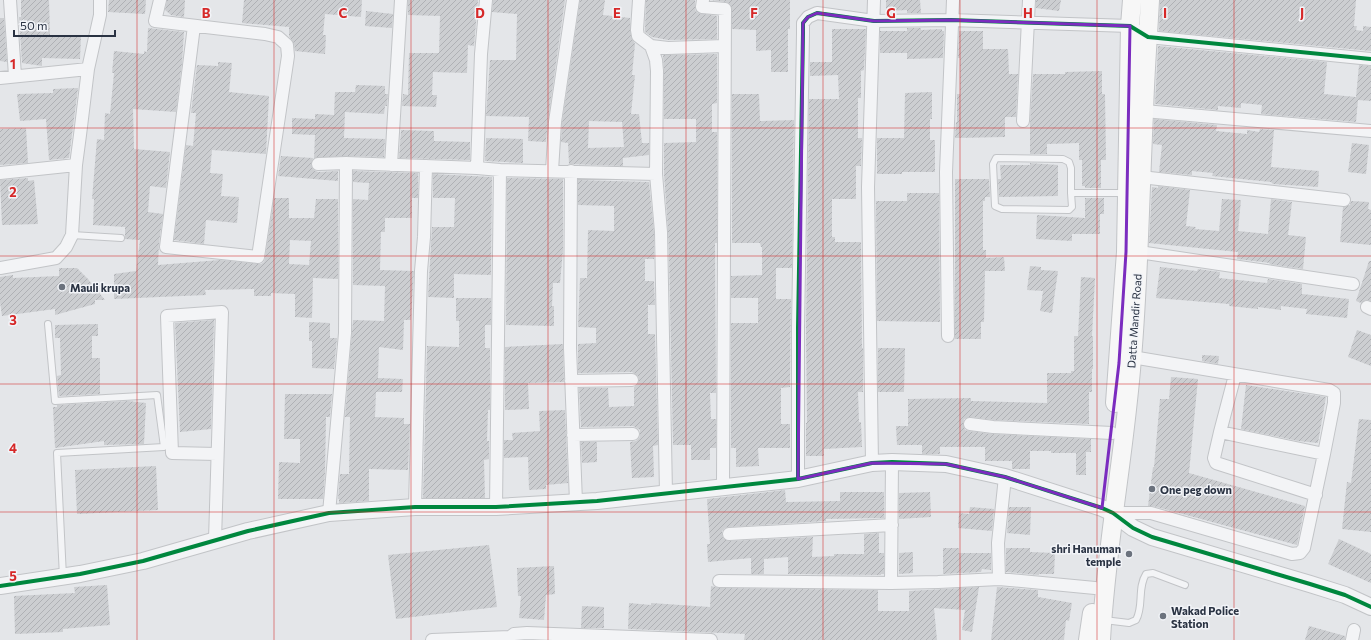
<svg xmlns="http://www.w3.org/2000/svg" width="1371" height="640" viewBox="0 0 1371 640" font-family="Commissioner,sans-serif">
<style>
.building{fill:url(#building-hatch);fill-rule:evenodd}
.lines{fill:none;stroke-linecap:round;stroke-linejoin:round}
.service-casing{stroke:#c2c4c7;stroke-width:8}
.minor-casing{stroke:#c2c4c7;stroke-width:14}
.tertiary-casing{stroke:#c2c4c7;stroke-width:18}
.secondary-casing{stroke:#c2c4c7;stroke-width:20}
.service{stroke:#f3f4f6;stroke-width:6}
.minor{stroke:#f3f4f6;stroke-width:12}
.tertiary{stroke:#f3f4f6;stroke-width:16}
.secondary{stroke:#f7f7f7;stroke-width:18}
.cycleway-casing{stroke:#f2f4f8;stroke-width:6}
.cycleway{stroke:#00873e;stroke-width:4}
.marked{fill:none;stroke:#7b2cbf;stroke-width:3;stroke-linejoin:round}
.grid{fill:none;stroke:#d62828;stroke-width:1;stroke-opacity:0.55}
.poi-dot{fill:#6b727d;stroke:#f2f4f8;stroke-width:1.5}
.labels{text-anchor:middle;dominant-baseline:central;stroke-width:3;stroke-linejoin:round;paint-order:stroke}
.poi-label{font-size:11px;font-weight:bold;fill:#2a3343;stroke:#f2f4f8;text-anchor:start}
.street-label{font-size:11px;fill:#2a3343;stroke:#f2f4f8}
.grid-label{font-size:13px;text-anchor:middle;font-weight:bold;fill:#d62828;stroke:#f2f4f8;stroke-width:3;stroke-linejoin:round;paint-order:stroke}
</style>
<defs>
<pattern id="building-hatch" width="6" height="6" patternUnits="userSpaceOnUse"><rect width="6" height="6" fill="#ccced1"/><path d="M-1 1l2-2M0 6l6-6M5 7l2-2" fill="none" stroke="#afb1b5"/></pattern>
</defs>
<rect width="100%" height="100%" fill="#e4e6e9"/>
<path class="building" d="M21 0H49L50 35 81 36 80 59 42 58V66L22 63 19 17H21Z
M109 0H146L145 14 108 12Z
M167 0H185L184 17 171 15 165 10Z
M244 0H362L361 17 325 14 323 35H326L325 54 295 51 294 44 289 36V27L242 23Z
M408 0H478L474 46 468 45 467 73 433 72 432 95H437L436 107 402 106 403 94 408 95 409 53H439L440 16 408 15Z
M493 0H565L548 121 546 142 528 141 529 117 486 116 490 60H516L517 14 492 12Z
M580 0H605L603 15 630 18 631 37 635 44 632 75H635L631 114H639L642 143H649V155L623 158V166L569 164 568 143 561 142 562 123ZM589 121 622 122 624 147 588 148Z
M646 0H695V10L698 13 717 16V39L668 40 652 37 645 32V30Z
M710 0H790V29H788V72H771V50L756 51V30L732 29 731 5 726 2Z
M886 0H920L921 13H907V10L886 11Z
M1036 0H1061L1059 11 1036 8Z
M1160 0H1356L1354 26H1357L1356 30 1363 31V26L1371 27V51L1159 31Z
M366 11 393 14 392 28 365 26Z
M0 18H4L7 62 0 61Z
M148 28 184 32 182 63 176 112 133 109 134 149 170 152 166 188 150 186 148 212 163 214 159 243 158 265 220 260 261 264 264 262 265 258 274 198H289V218H314L316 199H338V279L313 278 312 318 295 317V294L271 293V296H254V289L205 290 206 295 114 299V274L136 271 140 240 125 239V227L93 225 94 199H92L97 139 104 140 105 113 110 114 114 73H112L114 51 144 54V51L147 52ZM290 240 311 241 309 265 289 264Z
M907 28H921V30L942 29V31H944L943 58 907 59V53H880V31H907Z
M832 29H866L864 70 861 71V98H858V138H862L861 166H856V199H832V237H835V242H861L862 348H863V392H858L859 422H861L862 447 824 449V456H806V423H807L806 328 809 99H839L838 75 810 76V62H832Z
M959 31H983V49H1008L1009 74H1018L1016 117H1005V137L955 138 956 122H957V94H960V58H958Z
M1158 46 1327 62 1324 94 1356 97 1359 65 1371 66V101L1358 100 1356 122 1261 114 1262 105 1241 103V108L1218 106V110L1155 104Z
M717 54V103L712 104V132H717V243H715L716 393H710L711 419H716V448H710V460H691V445H673L669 259 668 231 664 174V143L696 142V119H664V71L663 55Z
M218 62 232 63 229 92 269 96 266 154 212 150 210 173 223 174 221 196 239 197 237 223 206 220 204 244 174 240 186 145 193 146 196 113H191L197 65 218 66Z
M1102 71V94H1105L1106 160H1101V188H1085V186H1082V160H1079V143L1047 144V154H1030V123L1033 74H1065V72Z
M356 85 385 86V94H388L387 106H385L384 114 345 112 344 138 385 139 384 157 346 156 314 158 315 135 292 134V118L315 119V114L334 115 335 92H355Z
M78 88 69 158 49 160 46 119 20 121 17 94 53 93V89Z
M932 92V119H930V140H935V172H902V174H877V138H904L905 93Z
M732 94H759L760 121 794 120 792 268H776V299H791L790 387 781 388V424H790V448H758L759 466 736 467V448H731V323H758V298H731V276L762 275V247H761L760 243H732Z
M1154 119 1217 125 1216 131 1247 134V130L1259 132 1260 129 1274 130 1271 167 1319 171 1318 187 1273 184 1271 182 1212 176 1213 173 1192 171V175L1159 172 1162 145 1153 144Z
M26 128 28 163 0 165V129Z
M401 130 434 131V141L470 142V160L399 158Z
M486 138 523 139V163L485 161Z
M1352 143 1369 145 1366 174 1348 172Z
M281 156 313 158 311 165 314 170 318 172 338 171V181L278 176Z
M1030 163 1058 165V196L999 197 998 179H1001L1000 165H1030Z
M353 171 418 173V198H412V218H385V232H381L380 270 414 271 411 320H404L403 350 379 347 378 378 403 379 402 392H376L375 417 404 418V424H410L408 470 369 469V501L339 503V499H338L340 474H349L350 417H345L353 320 384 321 385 286 353 285V199L368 200 369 183 353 182Z
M433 174 492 177 491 275 454 274V298L428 297 432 227H454L455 198H433Z
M28 178V181L34 180 38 224 2 225 0 180Z
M507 178 563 179V250L560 283H553L552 306H554V326L506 325Z
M955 179H989L990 197H985V201H983V250H986V258L1004 257 1005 271H985L984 322H981V339H955Z
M578 180 649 182 654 232V259H645V281H654L655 305H648V334H655L658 445 653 446 654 477 632 478 630 442 636 441 640 437V430L637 428 633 426 581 427 579 388H608L609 407 634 406V387L638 384 639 380 638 376 632 372 578 373V344L596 343V328L578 327 580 278H587L588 230 614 231V206L578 205Z
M1158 186 1190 190 1186 226 1196 227 1195 229 1219 231 1222 199 1241 200 1238 231 1268 234 1271 199 1292 202 1288 235 1306 237 1303 269 1269 264 1270 263 1237 259 1238 252 1149 243 1152 187 1158 188Z
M907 193H939L940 322 877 321 876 201H907Z
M1085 198H1104V214H1100V234H1072V241L1036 239 1037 215 1085 218Z
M1351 201 1369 202 1368 209 1371 210V245L1340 242 1343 207 1350 205Z
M1369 261H1371V301L1366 300 1361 303 1356 301Z
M1030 266 1041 267V270L1058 271 1052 313 1040 311 1043 291 1027 290Z
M1160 267 1197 271 1198 269 1220 272 1219 278 1267 283 1268 279 1302 284V294L1349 299 1347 318 1306 314 1307 309 1281 306V310L1258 307V309L1229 306V304L1156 298Z
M59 268H77L88 279 105 300H95V304L55 315V309L2 316 0 302V277L13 275V278L59 276Z
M1081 277 1095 278 1092 336H1093V369H1092V392H1089V424L994 420 971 417 964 419 963 423 965 430 969 431 992 434 1091 439V452H1086V475H1076V453H1051V451H1030V469H1012V461H985V447H940V454H922V445H897L896 426H908V399L971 398V401L1047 403V373H1071V371H1074V336H1078Z
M456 298H491V325H485V348H490V410H488L487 441H489V459L484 460 485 498H423L427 346 459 347V321H456Z
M214 320 211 429 180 432 175 323Z
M309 322 330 323V338H337L334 369 312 368V341H309Z
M98 324V336H92V358H100V394L59 396 57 376 61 375 60 338H55V325Z
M1357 330 1371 335V366L1348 357Z
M563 344 564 382 528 383 529 409 505 410V347Z
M878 348H905L904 392H878Z
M1202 355 1219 356 1218 364 1202 361Z
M1171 377 1198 379 1189 473 1305 506 1297 545 1153 506H1148L1153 467H1154L1160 399H1169Z
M1246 385 1326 397 1318 443 1298 441 1241 429Z
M285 394H332L330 417H326L325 473 323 499H278L279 462 300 463V439H284Z
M128 401 146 403 144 444 104 445V441L55 448 53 407H57V405Z
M565 410 568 483 546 485V489L529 490 528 457 504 458V440H513L512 433 540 431 539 411Z
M1359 419 1371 420V532L1342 529 1347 482 1351 483Z
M581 442H597V462L582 463Z
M156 466 158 510 77 514 75 470Z
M785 490 786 502 840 501V492H884V518L826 519V521L729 527 725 528 722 531V535L723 538 729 541 813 537 812 557 834 556V554H864V534L879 533V553H884V574H881V575L788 574V557L764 559V574H751V558L708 562 707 544H710L707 499Z
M930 492 931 517 899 519V493Z
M970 507 994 509 992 531 958 528 959 513 969 514Z
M1009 507H1031L1030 535 1007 533Z
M1339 539 1371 554V583L1328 564Z
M489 545 497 607 396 619 388 555Z
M943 548H959V553H991V570L982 569 981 572 943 574Z
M1006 548H1030V552L1055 553 1054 574H1039V575L1006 572Z
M913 552V573L899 574V553Z
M554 566 555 594 546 595 544 620 519 618 521 596H518L517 568Z
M107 585 110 625 63 629V632L15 634 14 596 75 593 74 587Z
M711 586 719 588 878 590V611H909V591L979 587 972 632 962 630 965 610 934 608 937 640H744L745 634 628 629 629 603 651 605V603L710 607Z
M997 587 1038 590V597L1072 603 1069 621 1066 620 1064 640H991Z
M582 606 604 607V628H581Z
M1309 626 1345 636V640H1305Z"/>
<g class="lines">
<defs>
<path id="service" d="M1071 193 1072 207 1069 210 1002 209 995 206 993 164 996 158 1063 159 1069 162 1071 168V193H1126
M72 235 121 238
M48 324 55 401 157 395 164 447 57 453 63 577
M1104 620 1129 623 1136 620C1144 606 1137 588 1146 574L1153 573 1185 585"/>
<path id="minor" d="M10 0 15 76
M160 0 155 21 265 34 278 37 287 45 288 56 258 257 166 247 194 26
M639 0 637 30 638 36 651 46 668 48 724 46
M703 0 702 7 725 9 723 486
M651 46 656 60 657 71 656 174 661 232 666 493
M0 78 88 69
M1144 111 1371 131
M1023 121 1029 0
M318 164 346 163 477 168 500 170 656 174
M391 165 401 0
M477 168 481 54 486 0
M552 171 555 122 573 0
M571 171 570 348 576 502
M0 173 76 165
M1141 177 1344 200
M1139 252 1353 284
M0 268 56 258 66 247 72 235 76 165 80 135 88 69 100 15V0
M1367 307 1371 309
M948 336 946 172 953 0
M1132 357 1329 390 1334 393V403L1324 454
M571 381 632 380
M970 424 993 427 1112 433
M1220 432 1214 458 1216 463 1316 495
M573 435 633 434
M872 463 868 187 874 0
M798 479V328L803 33V23L808 17 817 13 874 21 951 20 1130 26 1148 37 1371 59
M415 507 421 271 424 237 426 166
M496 507 500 170
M329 513 345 333 346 163
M1113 513H1151L1292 554 1300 553 1304 548 1324 454 1220 432 1235 375
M729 534 892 525
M215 540 222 312 167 316 172 453 217 454
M999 579 998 543 1005 477
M719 581 891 583 938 582 999 579 1095 588
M891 583 892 462
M432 640 510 637
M509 640 510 637 514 634 527 633 711 640
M1352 640 1354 630"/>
<path id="tertiary" d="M0 586 80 574 143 561 248 531 329 513 415 507H496L597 501 798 479 872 463 892 462 946 464 1005 477 1102 508 1113 513 1133 528 1152 537 1310 584 1345 595 1371 607"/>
<path id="secondary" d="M1115 403 1126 252 1130 26 1132 0
M1088 640 1092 613
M1101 640C1106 545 1125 452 1132 358 1139 276 1140 195 1144 113 1145 75 1148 38 1150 0"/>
</defs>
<use href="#service" class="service-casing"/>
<use href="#minor" class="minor-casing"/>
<use href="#tertiary" class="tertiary-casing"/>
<use href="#secondary" class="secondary-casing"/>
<use href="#service" class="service"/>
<use href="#minor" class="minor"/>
<use href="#tertiary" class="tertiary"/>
<use href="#secondary" class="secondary"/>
<defs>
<path id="cycleway" d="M798 479V328L803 33V23L808 17 817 13 874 21 951 20 1130 26 1148 37 1371 59
M0 586 80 574 143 561 248 531 329 513 415 507H496L597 501 798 479 872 463 892 462 946 464 1005 477 1102 508 1113 513 1133 528 1152 537 1310 584 1345 595 1371 607"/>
</defs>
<use href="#cycleway" class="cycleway-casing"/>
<use href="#cycleway" class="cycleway"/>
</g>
<path class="marked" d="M817 13 874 21 951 20 1130 26 1126 252 1119 363 1102 508 1005 477 946 464 872 463 798 479 803 23 808 17Z"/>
<path class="grid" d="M137 0V640M274 0V640M411 0V640M548 0V640M686 0V640M823 0V640M960 0V640M1097 0V640M1234 0V640M0 128H1371M0 256H1371M0 384H1371M0 512H1371"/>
<g class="poi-dot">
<circle cx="62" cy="287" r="4"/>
<circle cx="1152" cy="489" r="4"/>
<circle cx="1129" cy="554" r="4"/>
<circle cx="1163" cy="616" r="4"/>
</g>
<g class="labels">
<g class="poi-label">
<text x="70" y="287">Mauli krupa</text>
<text x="1160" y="489">One peg down</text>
<text x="1121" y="548" text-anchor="end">shri Hanuman<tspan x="1121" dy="13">temple</tspan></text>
<text x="1171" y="610">Wakad Police<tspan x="1171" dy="13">Station</tspan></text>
</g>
<g class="street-label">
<text transform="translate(1134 321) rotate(-86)">Datta Mandir Road</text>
</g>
</g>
<g class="grid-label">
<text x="206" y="18">B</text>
<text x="343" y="18">C</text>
<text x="480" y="18">D</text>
<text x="617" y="18">E</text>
<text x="754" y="18">F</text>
<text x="891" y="18">G</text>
<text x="1028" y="18">H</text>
<text x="1165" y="18">I</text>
<text x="1302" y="18">J</text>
<text x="13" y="69">1</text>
<text x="13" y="197">2</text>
<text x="13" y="325">3</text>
<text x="13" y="453">4</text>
<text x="13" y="581">5</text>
</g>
<path d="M14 30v6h101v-6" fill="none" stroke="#2a3343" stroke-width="2"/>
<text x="20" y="30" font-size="12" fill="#2a3343" stroke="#f2f4f8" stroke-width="3" paint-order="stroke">50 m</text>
</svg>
